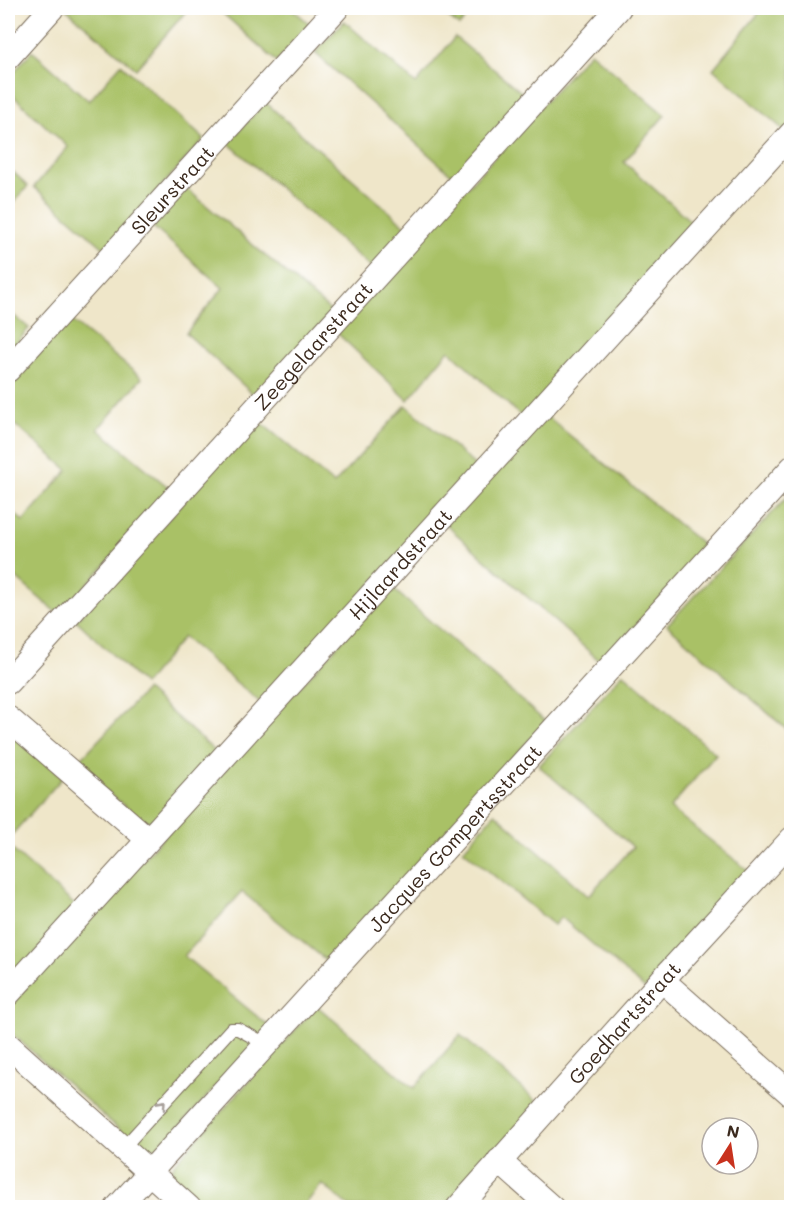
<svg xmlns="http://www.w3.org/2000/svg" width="799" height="1215" viewBox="0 0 799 1215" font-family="Mali,sans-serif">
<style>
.green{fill:#a9c166;stroke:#727642;stroke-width:1.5}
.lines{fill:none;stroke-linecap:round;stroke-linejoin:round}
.service-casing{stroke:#7a6c5a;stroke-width:14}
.minor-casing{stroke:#7a6c5a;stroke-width:26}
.service{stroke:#fff;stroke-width:12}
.minor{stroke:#fff;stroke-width:24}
.oneway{stroke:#a79f9a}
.labels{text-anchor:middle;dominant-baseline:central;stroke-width:4.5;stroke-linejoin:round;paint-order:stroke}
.street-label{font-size:20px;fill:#3b2a1e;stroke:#fff}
</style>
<rect width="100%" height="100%" fill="#fff"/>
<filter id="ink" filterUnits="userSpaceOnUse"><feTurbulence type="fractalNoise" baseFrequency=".0167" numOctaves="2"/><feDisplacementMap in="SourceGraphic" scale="12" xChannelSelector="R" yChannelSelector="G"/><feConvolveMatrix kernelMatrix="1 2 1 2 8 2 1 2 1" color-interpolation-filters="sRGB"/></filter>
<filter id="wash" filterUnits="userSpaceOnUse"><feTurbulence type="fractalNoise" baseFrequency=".008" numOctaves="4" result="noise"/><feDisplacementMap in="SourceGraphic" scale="24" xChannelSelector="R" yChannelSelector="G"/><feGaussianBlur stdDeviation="1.35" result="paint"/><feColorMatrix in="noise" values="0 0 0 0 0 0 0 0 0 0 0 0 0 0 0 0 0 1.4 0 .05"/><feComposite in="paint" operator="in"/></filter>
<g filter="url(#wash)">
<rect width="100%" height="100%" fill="#efe6c9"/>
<path class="green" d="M67 8H189L136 69 66 9Z
M217 8H291L310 24 277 62Z
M437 8H475L459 26Z
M763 8H791L792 126 786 132 713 69Z
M344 21 416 84 455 37 526 96 455 178 315 53Z
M32 51 89 101 121 64 204 139 105 249 34 187 68 147 8 91V79Z
M590 52 665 115 624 162 696 226 524 419 449 350 408 400 336 332Z
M265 102 409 229 373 269 228 143Z
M8 167 28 186 8 209Z
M187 189 332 312 255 396 186 333 223 288 152 226Z
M8 311 29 328 8 353Z
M68 318 142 378 98 429 173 491 59 615 8 571V508L23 521 68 470 8 419V382Z
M406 405 478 468 262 704 183 637 144 685 76 620 258 420 334 484Z
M545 415 706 547 602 663 445 524Z
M791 493V733L667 625Z
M391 587 546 722 327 961 242 892 184 956 270 1027 166 1142 154 1149H141L9 1031C6 1022 7 1013 11 1004Z
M623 673 716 754 670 808 750 872 645 989 561 917 554 925 463 850 495 813 588 896 633 847 539 766Z
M146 690 217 753 157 819 145 822 74 766Z
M8 728 63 777 8 839Z
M8 846 77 907 8 984Z
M317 1006 414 1088 460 1035 539 1103 447 1207H350L322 1184 303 1207H208L176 1179 172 1171 174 1164Z"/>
</g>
<g filter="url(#ink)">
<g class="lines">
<defs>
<path id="service" d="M123 1148 231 1029H238L266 1044"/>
<g id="minor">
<path d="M8 57 52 8"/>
<path id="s1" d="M8 370 337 8"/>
<path id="s2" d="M8 682 619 8"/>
<path d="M8 718 148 839"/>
<path d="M662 980 792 1095"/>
<path id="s3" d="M8 994 792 133"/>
<path d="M8 1045 189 1208"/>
<path d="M499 1161 552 1208"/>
<path id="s4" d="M117 1208 792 468"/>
<path id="s5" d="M458 1208 662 980 792 839"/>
</g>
</defs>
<use href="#service" class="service-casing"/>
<use href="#minor" class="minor-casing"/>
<use href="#service" class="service"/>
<use href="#minor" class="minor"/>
</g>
<defs><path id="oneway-chevron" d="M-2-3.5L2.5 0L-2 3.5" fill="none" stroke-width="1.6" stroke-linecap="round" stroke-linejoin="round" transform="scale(1.5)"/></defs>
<use class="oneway" href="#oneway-chevron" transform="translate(162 1104) rotate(-48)"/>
</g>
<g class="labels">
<g class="street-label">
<text stroke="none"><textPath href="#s1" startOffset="244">Sleurstraat</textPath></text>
<text stroke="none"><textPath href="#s2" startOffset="454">Zeegelaarstraat</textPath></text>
<text stroke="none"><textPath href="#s3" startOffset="582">Hijlaardstraat</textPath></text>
<text stroke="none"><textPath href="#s4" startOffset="501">Jacques Gompertsstraat</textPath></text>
<text stroke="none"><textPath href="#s5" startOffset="249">Goedhartstraat</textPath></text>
</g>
</g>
<rect width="799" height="1215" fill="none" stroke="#fff" stroke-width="30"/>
<g transform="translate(730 1146) rotate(12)"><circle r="28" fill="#ffffff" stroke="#b1aaa5" stroke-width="1.5"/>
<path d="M0-4.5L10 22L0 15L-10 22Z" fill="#c8321e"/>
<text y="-9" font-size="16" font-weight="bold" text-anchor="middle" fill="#3b2a1e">N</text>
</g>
</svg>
